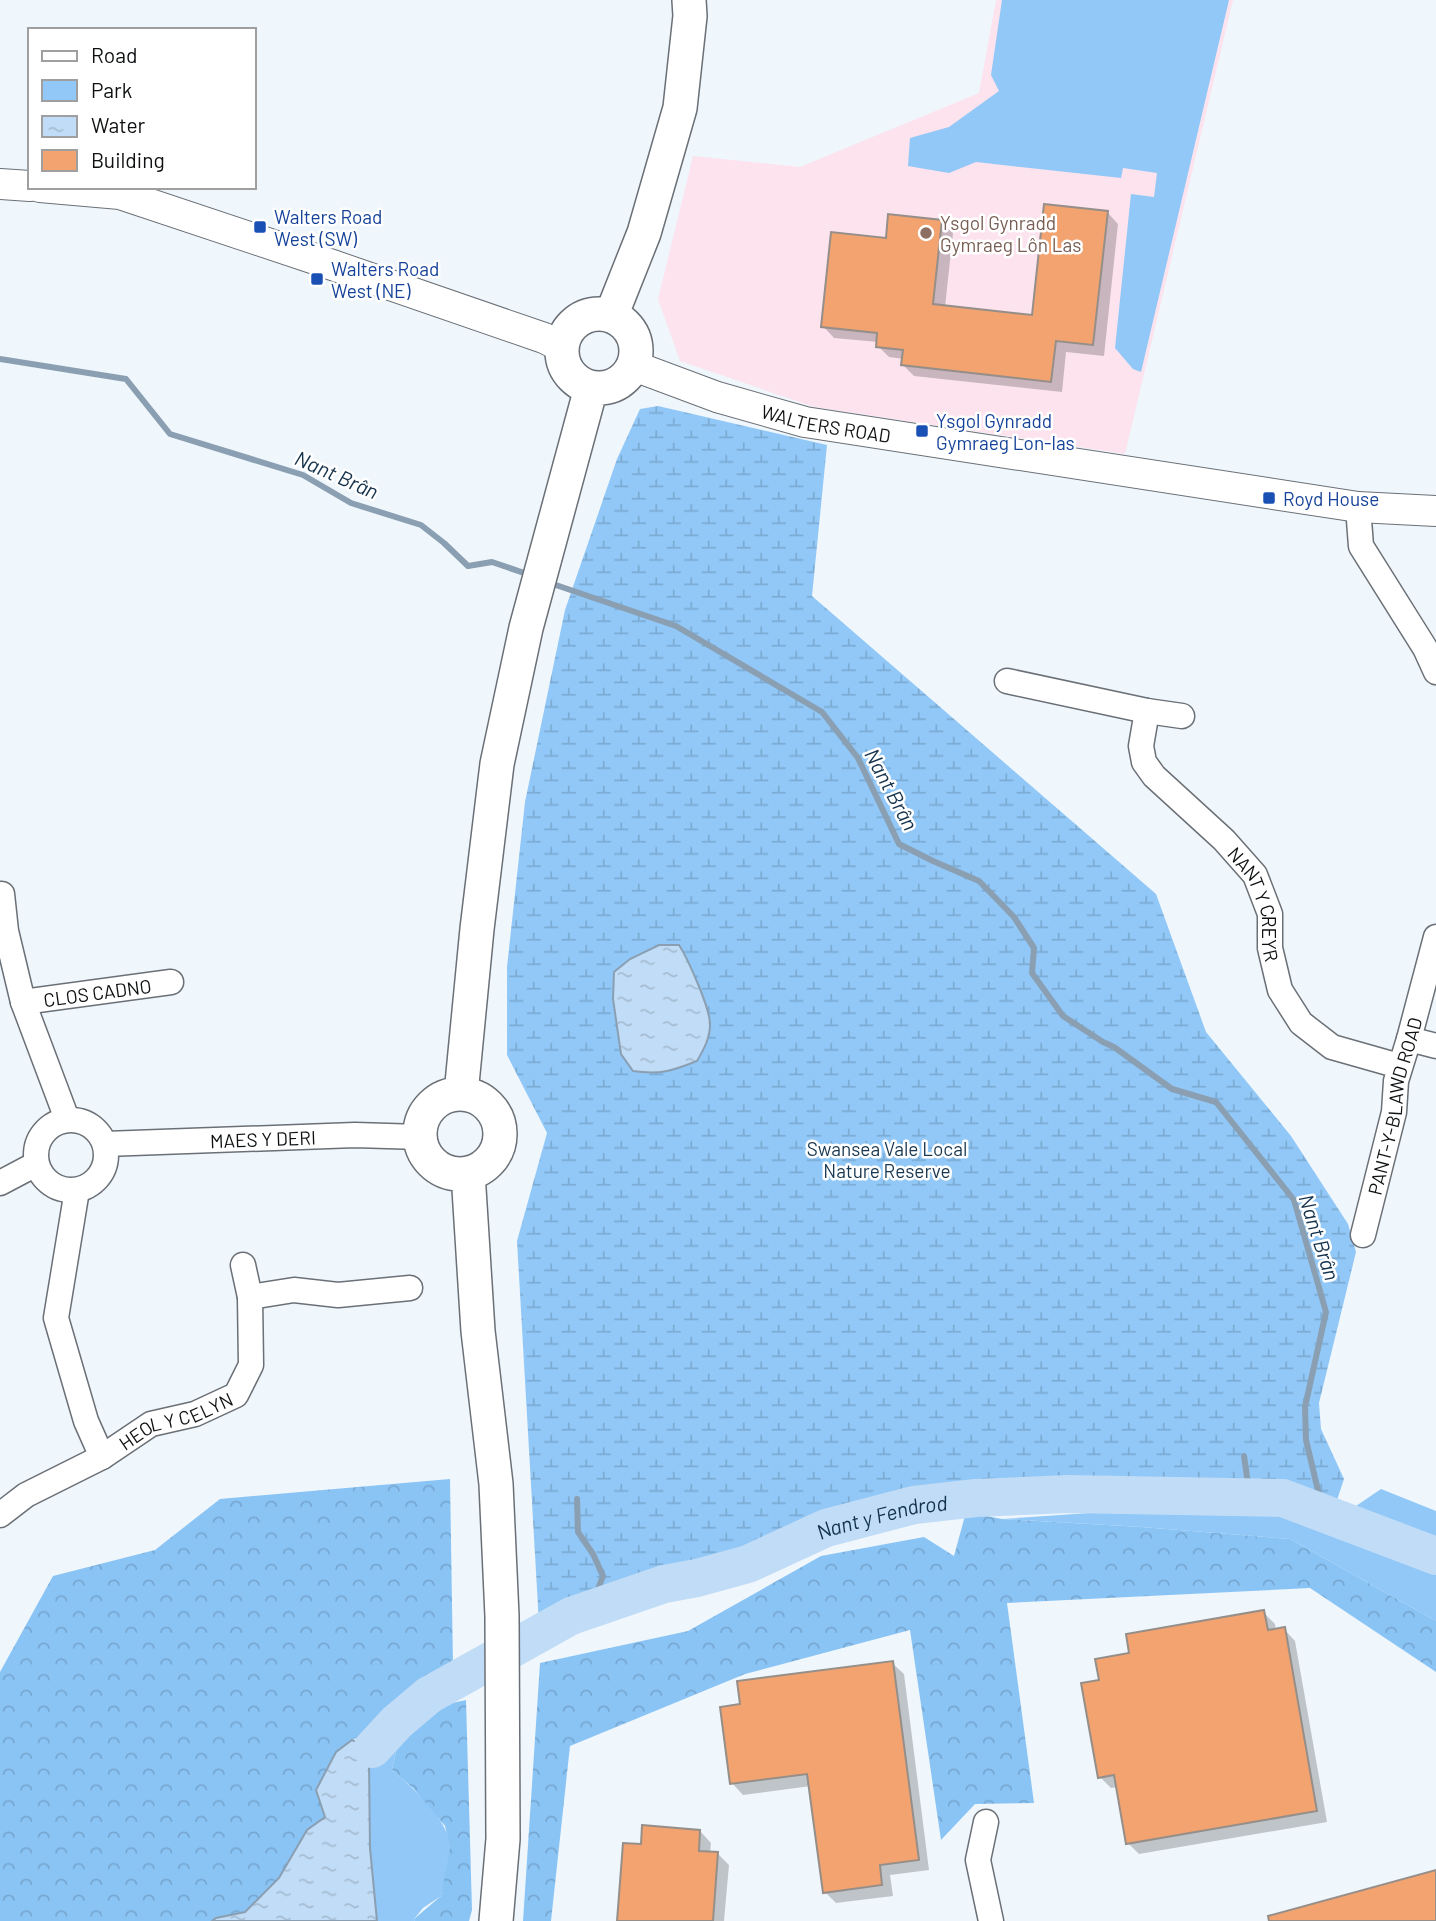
<svg xmlns="http://www.w3.org/2000/svg" width="1436" height="1921" viewBox="0 0 1436 1921" font-family="Barlow,sans-serif">
<style>
.education{fill:#fce3ee}
.green{fill:#91c8f7}
.forest{fill:url(#forest-crowns)}
.wetland{fill:url(#wetland-marsh)}
.water{fill:url(#water-ripples);stroke:#8b9fb2;stroke-width:2}
.shadow{fill:#0003}
.lines{fill:none;stroke-linecap:round;stroke-linejoin:round}
.stream{stroke:#8b9fb2;stroke-width:6}
.river{stroke:#c1dcf6;stroke-width:38}
.building{fill:#f2a36f;stroke:#968e89;stroke-width:2}
.minor-casing{stroke:#6a7076;stroke-width:27}
.tertiary-casing{stroke:#6a7076;stroke-width:32}
.secondary-casing{stroke:#6a7076;stroke-width:36}
.minor{stroke:#fff;stroke-width:24}
.tertiary{stroke:#fff;stroke-width:30}
.secondary{stroke:#fff;stroke-width:33}
.transit-dot{fill:#1a4fb4;stroke:#fff;stroke-width:2.5}
.education-dot{fill:#8d6e63;stroke:#fff;stroke-width:2.5}
.labels{text-anchor:middle;dominant-baseline:central;stroke-width:5;stroke-linejoin:round;paint-order:stroke}
.transit-label{font-size:19px;fill:#164399;stroke:#fff;text-anchor:start}
.education-label{font-size:19px;fill:#785e54;stroke:#fff;text-anchor:start}
.street-label{font-size:19px;fill:#0e1012;stroke:#fff}
.park-label{font-size:19px;fill:#183750;stroke:#fff}
.water-label{font-size:21px;font-style:italic;fill:#15324c;stroke:#fff}
</style>
<defs>
<pattern id="forest-crowns" width="20" height="18" patternUnits="userSpaceOnUse" patternTransform="scale(1.75)"><rect width="20" height="18" fill="#8ac4f5"/><path d="M2 6a3 3 0 1 1 6 0M12 15a3 3 0 1 1 6 0" fill="none" stroke="#76a7d1"/></pattern>
<pattern id="wetland-marsh" width="20" height="14" patternUnits="userSpaceOnUse" patternTransform="scale(1.75)"><rect width="20" height="14" fill="#91c8f7"/><path d="M1 5h8M5 5V1M11 12h8M15 12V8" fill="none" stroke="#7cabd3"/></pattern>
<pattern id="water-ripples" width="26" height="14" patternUnits="userSpaceOnUse" patternTransform="scale(1.75)"><rect width="26" height="14" fill="#c1dcf6"/><path d="M2 4q2-2 4 0t4 0M15 11q2-2 4 0t4 0" fill="none" stroke="#a5bcd2"/></pattern>
</defs>
<rect width="100%" height="100%" fill="#eff6fc"/>
<path class="education" d="M996 0H1233L1125 454 814 407 680 361 658 299 693 156 800 167 979 93Z"/>
<path class="green" d="M1002 0H1229L1141 372 1133 369 1115 348 1131 194 1154 197 1157 173 1123 168 1121 178 976 162 949 173 908 166 910 138 949 127 999 91 991 75Z
M1381 1489 1436 1511V1621L1290 1539 1142 1527 1002 1519 1222 1504 1295 1509 1331 1523Z
M429 1708 398 1743 392 1770C413 1788 449 1819 450 1848 451 1861 444 1882 441 1896L423 1908 414 1919 415 1921H377L370 1846 369 1763 406 1722Z"/>
<path class="forest" d="M450 1479 453 1665 372 1731 352 1740 336 1752 325 1817 307 1830 279 1878 244 1912 216 1918 211 1921H0V1672L53 1576 155 1550 220 1499Z
M966 1512 1002 1519 1142 1527 1290 1539 1436 1621V1672L1310 1588 1007 1603 1034 1803 975 1804 941 1840 910 1630 745 1674 570 1746 551 1921H523L540 1663 688 1631 821 1556 924 1537 954 1556Z
M466 1700 472 1910 469 1921H415L414 1919 441 1896 450 1848 445 1826 414 1789 392 1770 398 1743 429 1708Z"/>
<path class="wetland" d="M658 406 827 445 812 596 1156 894 1206 1032 1291 1136 1348 1224 1356 1252 1319 1403 1321 1429 1344 1479 1336 1503 1312 1502 1281 1494 1044 1491 947 1495 867 1510 789 1535 740 1560 667 1577 593 1600 539 1624 517 1241 547 1133 507 1055V967L525 802 565 610 617 459 640 409Z"/>
<path class="water" d="M659 945H679C688 959 710 1008 710 1024 710 1038 704 1049 697 1061 672 1071 660 1075 633 1071L621 1054 613 999 614 972 630 959Z
M352 1740 372 1749 369 1763 370 1848 377 1921H212L216 1918 245 1912 279 1878 307 1830 325 1817 316 1790 336 1752Z"/>
<path class="shadow" d="M1107 212 1118 224 1104 356 1066 352 1062 392 914 376 903 365 904 359 889 357 878 346V342L834 338 823 326 887 240 941 222 953 233 945 307 1034 317Z
M1263 1612 1275 1624 1276 1631 1284 1629 1295 1641 1327 1822 1139 1854 1128 1843 1118 1787 1111 1788 1100 1777 1101 1681 1131 1654Z
M892 1663 904 1674 929 1870 890 1875 893 1896 836 1903 825 1892 811 1786 743 1795 732 1783 742 1706Z
M700 1831 711 1843 710 1853 718 1854 729 1865 724 1921H618L642 1846Z"/>
<g class="lines">
<path class="stream" d="M0 359 126 379 170 434 303 475 351 503 421 525 444 543 468 566 492 562 530 575
M550 583 676 626 822 712 858 758 899 844 933 861 979 881 1014 917 1034 948 1032 973 1063 1016 1103 1042 1114 1047 1172 1089 1216 1102 1294 1200 1326 1312 1305 1407 1306 1440 1320 1499 1331 1515
M1244 1456 1247 1477 1252 1497
M577 1499 578 1532 593 1554 603 1576 590 1610
M696 1592 697 1578"/>
<path class="river" id="s1" d="M372 1749 397 1722 429 1695 571 1616 664 1584 697 1578 748 1564 826 1528 914 1505 976 1498 1069 1494 1283 1498 1436 1556"/>
</g>
<path class="building" d="M1044 204 1108 211 1093 345 1056 341 1051 382 901 365 903 350 876 347 877 333 821 327 831 232 886 238 888 214 942 220 933 304 1032 315Z
M1264 1610 1268 1630 1285 1627 1317 1811 1126 1844 1114 1775 1098 1778 1081 1683 1099 1680 1095 1659 1129 1653 1126 1634Z
M893 1661 919 1860 880 1865 882 1885 823 1893 807 1774 730 1784 720 1707 740 1704 737 1681Z
M642 1825 700 1830 699 1851 718 1852 713 1921H617L623 1843 641 1844Z
M1436 1870V1921H1269L1268 1916Z"/>
<g class="lines">
<defs>
<g id="minor">
<path d="M1358 507 1361 546 1425 648 1436 672"/>
<path d="M1007 681 1147 711 1182 716"/>
<path id="s2" d="M1147 711 1141 746 1144 762 1154 776 1224 840 1255 875 1270 914V948L1280 990 1301 1023 1332 1047 1399 1066"/>
<path d="M2 894 6 931 23 1002 67 1119"/>
<path id="s3" d="M23 1002 171 982"/>
<path d="M1409 1039 1436 1046"/>
<circle cx="71" cy="1155" r="35"/>
<path id="s4" d="M105 1144 355 1135 420 1137"/>
<path d="M0 1183 36 1164"/>
<path d="M77 1190 56 1318 86 1421 102 1457"/>
<path id="s5" d="M1363 1235 1394 1112 1396 1081 1409 1039 1436 937"/>
<path d="M250 1297 294 1290 338 1295 410 1288"/>
<path id="s6" d="M0 1515 26 1495 102 1457 151 1424 195 1414 236 1395 251 1365 250 1297 243 1265"/>
<path d="M986 1822 978 1860 991 1921"/>
</g>
<g id="tertiary">
<path d="M0 184 30 186"/>
<path d="M40 187 120 194 315 259 544 338 562 347"/>
<path id="s7" d="M634 366 717 397 805 422 1358 507 1436 511"/>
</g>
<path id="secondary" d="M562 351a37 37 0 1 1 74 0a37 37 0 1 1-74 0Z
M611 316 644 233 680 108 690 16 689 0
M461 1094 477 929 497 764 526 628 591 388
M420 1134a40 40 0 1 1 80 0a40 40 0 1 1-80 0Z
M468 1173 478 1331 496 1484 502 1616 503 1839 496 1921"/>
</defs>
<use href="#minor" class="minor-casing"/>
<use href="#tertiary" class="tertiary-casing"/>
<use href="#secondary" class="secondary-casing"/>
<use href="#minor" class="minor"/>
<use href="#tertiary" class="tertiary"/>
<use href="#secondary" class="secondary"/>
</g>
<g class="transit-dot">
<rect x="253" y="220" width="14" height="14" rx="3.5"/>
<rect x="310" y="272" width="14" height="14" rx="3.5"/>
<rect x="915" y="424" width="14" height="14" rx="3.5"/>
<rect x="1262" y="491" width="14" height="14" rx="3.5"/>
</g>
<circle class="education-dot" cx="926" cy="233" r="7"/>
<g class="labels">
<g class="transit-label">
<text x="274" y="216">Walters Road<tspan x="274" dy="22">West (SW)</tspan></text>
<text x="331" y="268">Walters Road<tspan x="331" dy="22">West (NE)</tspan></text>
<text x="936" y="420">Ysgol Gynradd<tspan x="936" dy="22">Gymraeg Lon-las</tspan></text>
<text x="1283" y="498">Royd House</text>
</g>
<g class="education-label">
<text x="940" y="222">Ysgol Gynradd<tspan x="940" dy="22">Gymraeg Lôn Las</tspan></text>
</g>
<g class="street-label">
<text stroke="none"><textPath href="#s7" startOffset="201">WALTERS ROAD</textPath></text>
<text stroke="none"><textPath href="#s2" startOffset="238">NANT Y CREYR</textPath></text>
<text stroke="none"><textPath href="#s3" startOffset="75">CLOS CADNO</textPath></text>
<text stroke="none"><textPath href="#s5" startOffset="133">PANT-Y-BLAWD ROAD</textPath></text>
<text stroke="none"><textPath href="#s4" startOffset="158">MAES Y DERI</textPath></text>
<text stroke="none"><textPath href="#s6" startOffset="201">HEOL Y CELYN</textPath></text>
</g>
<g class="park-label">
<text x="887" y="1148">Swansea Vale Local<tspan x="887" dy="22">Nature Reserve</tspan></text>
</g>
<g class="water-label">
<text transform="translate(337 474) rotate(24)">Nant Brân</text>
<text transform="translate(892 789) rotate(62)">Nant Brân</text>
<text transform="translate(1320 1237) rotate(72)">Nant Brân</text>
<text stroke="none"><textPath href="#s1" startOffset="569">Nant y Fendrod</textPath></text>
</g>
</g>
<rect x="28" y="28" width="228" height="161" fill="#ffffff" stroke="#9f9fa0" stroke-width="2"/>
<rect x="42" y="51" width="35" height="10" fill="#ffffff" stroke="#9f9fa0" stroke-width="2"/>
<text x="91" y="63" font-size="21" fill="#0e1012">Road</text>
<rect x="42" y="80" width="35" height="21" fill="#91c8f7" stroke="#9f9fa0" stroke-width="2"/>
<text x="91" y="98" font-size="21" fill="#0e1012">Park</text>
<rect x="42" y="116" width="35" height="21" fill="url(#water-ripples)" stroke="#9f9fa0" stroke-width="2"/>
<text x="91" y="133" font-size="21" fill="#0e1012">Water</text>
<rect x="42" y="150" width="35" height="21" fill="#f2a36f" stroke="#9f9fa0" stroke-width="2"/>
<text x="91" y="168" font-size="21" fill="#0e1012">Building</text>
</svg>
